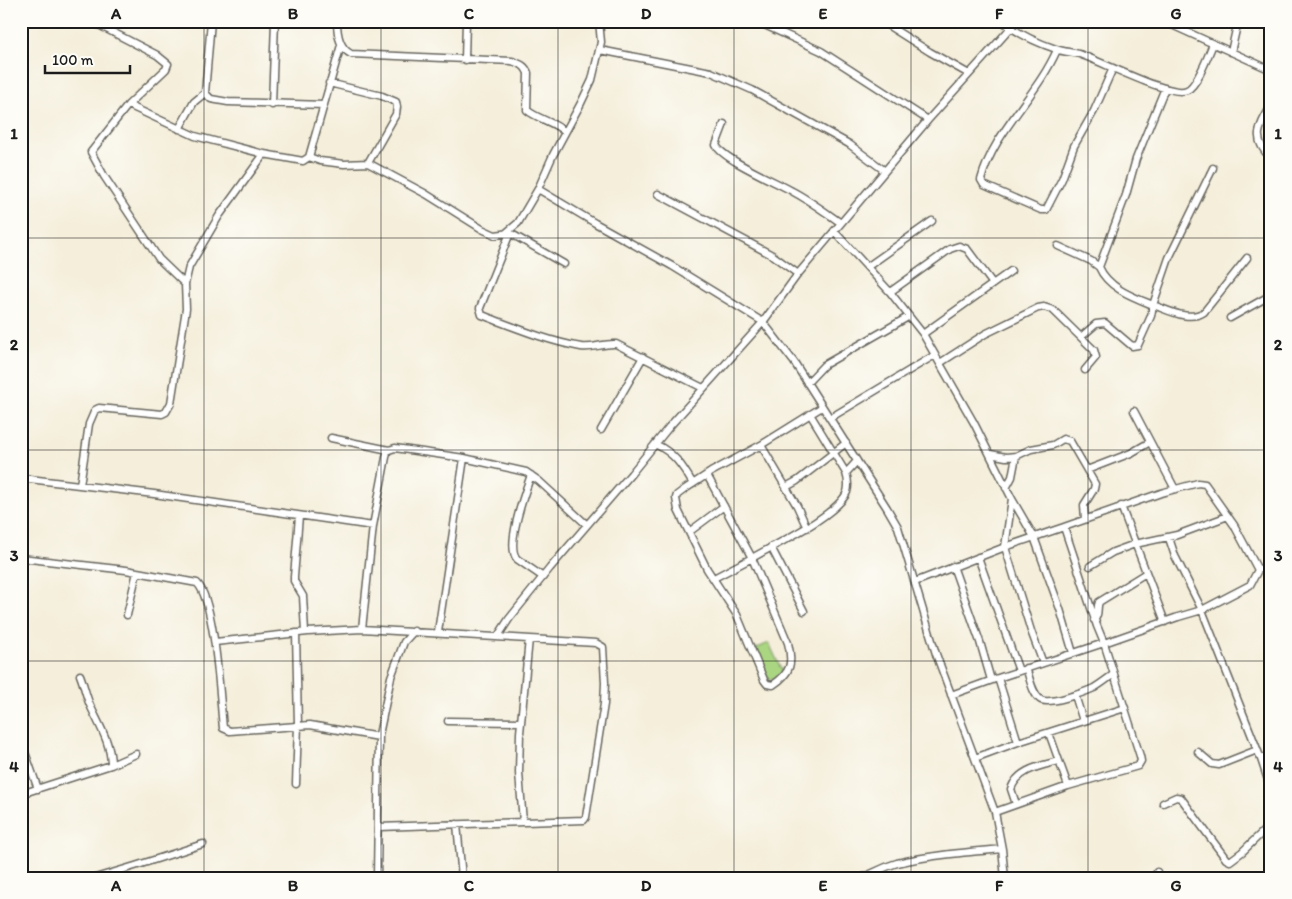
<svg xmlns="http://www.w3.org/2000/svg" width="1292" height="899" viewBox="0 0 1292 899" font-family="Itim,sans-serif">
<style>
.green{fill:#aad682;stroke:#63794f}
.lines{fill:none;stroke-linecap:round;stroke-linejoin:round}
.minor-casing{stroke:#68665e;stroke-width:9}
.minor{stroke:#fff;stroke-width:6}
.grid{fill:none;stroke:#1c1c1c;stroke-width:1;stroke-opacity:0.55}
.neatline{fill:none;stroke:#1c1c1c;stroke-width:2}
.grid-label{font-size:16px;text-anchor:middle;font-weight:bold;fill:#1c1c1c}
</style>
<rect width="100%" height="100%" fill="#fdfcf7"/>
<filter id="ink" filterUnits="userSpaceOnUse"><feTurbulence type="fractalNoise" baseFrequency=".02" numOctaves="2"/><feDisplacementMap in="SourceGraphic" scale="10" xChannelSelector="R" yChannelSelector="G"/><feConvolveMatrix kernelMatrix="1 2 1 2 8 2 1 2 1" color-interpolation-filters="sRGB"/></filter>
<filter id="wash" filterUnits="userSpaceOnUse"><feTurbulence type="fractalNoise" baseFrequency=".0096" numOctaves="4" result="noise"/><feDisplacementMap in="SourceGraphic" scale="20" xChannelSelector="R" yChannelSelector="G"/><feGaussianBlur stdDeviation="1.12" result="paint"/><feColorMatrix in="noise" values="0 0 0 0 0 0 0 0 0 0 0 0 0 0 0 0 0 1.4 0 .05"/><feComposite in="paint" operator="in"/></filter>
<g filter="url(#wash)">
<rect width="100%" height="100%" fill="#f4eeda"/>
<path class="green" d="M769 643 783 673 779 675 780 678 777 680 774 678 769 680 755 649Z"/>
</g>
<g filter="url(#ink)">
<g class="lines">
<defs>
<path id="minor" d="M91 21 157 55 168 64 166 69 128 105 91 152 104 176 159 259 185 284
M211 21 205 93 211 99 228 102 324 105
M337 21C337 34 339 48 351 54L512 61C520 64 525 65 528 73L527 110C537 119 553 121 565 132
M756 21 821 51 928 120
M881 21 930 52 969 74
M1002 21C1017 33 1038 43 1056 49 1063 52 1071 52 1079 54 1099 60 1171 98 1187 90 1197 86 1208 56 1213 44
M1163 21 1271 70
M600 50 711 72 752 90 849 144 885 171
M1057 50C1037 96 994 131 981 180L984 185 1041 210H1046L1062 179 1074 146 1094 111 1113 68
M1231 52 1238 21
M465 60 466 21
M329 83 382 96 396 102 397 107 396 114 368 163
M128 105 195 136 264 154
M272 105 275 21
M1271 106C1259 127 1251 139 1271 158
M724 124 716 145C722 159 776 182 792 191 809 200 825 212 841 223
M179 129 194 102 205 93
M309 157 320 161 344 164 368 163 426 194 482 229 495 235 510 233 564 264
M538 189 595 223 672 266 763 322 794 362 887 508 898 527 936 654 995 812 1002 849 1005 878
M658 194 772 255 798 274
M834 231 890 292 923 334 974 423 1012 499 1034 537 1060 609 1073 653
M506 233 518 223 538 189 553 155 581 103 592 80 601 42 599 21
M510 233 480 308 482 315C514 327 547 341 581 347 593 349 603 343 616 344L703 388
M1058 246 1091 261 1099 267 1126 195 1136 159 1165 88
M867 267 932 221
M1099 267C1108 288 1133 297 1153 305L1169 258 1213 168
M890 292 950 249 959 246 967 249 993 284
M1230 318 1271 295
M923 334 1011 271
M1081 337 1096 324 1105 323 1132 346 1138 345 1151 316 1153 305C1168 310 1189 322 1204 312L1247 258
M940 363 985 334 1038 308 1044 307 1053 310 1094 350 1096 357 1085 370
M807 383 824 365 908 317
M822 407 761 445 711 472 685 489 677 495 676 498 678 510 707 569 737 615 764 680 767 684 773 685C791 673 793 663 788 643L752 558C774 545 838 515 847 492 849 485 848 479 846 473L857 461
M1134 411 1175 489
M810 414 846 473
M830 418 935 355
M601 430 643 357
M331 438 389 450 395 448 464 458 526 472 539 481 587 525
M655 444C674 453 682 465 693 484
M761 445 797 506 807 528
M990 454 1006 457 1016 456 1031 449 1053 445 1063 439 1070 441 1095 484 1094 489 1084 505 1085 519
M1087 470 1131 453 1150 442
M531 475C525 492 505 546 517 559L543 577
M707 475 752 558 714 578
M21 478 154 494 373 526
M80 485 89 424 95 410 99 408 162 414 166 412 171 403 186 309 185 284 189 267 219 216 264 154 303 161 309 157 341 45
M786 487 797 481 846 443
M1006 488 1012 477 1016 456
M1012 499 1005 547 1031 631 1043 663
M1121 506 1165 622
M299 516 294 577V581L303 596 305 632
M1064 527 1161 493 1198 483 1205 484 1234 525 1258 570 1271 564
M689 532 724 506
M1169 538 1175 556 1202 610 1261 759 1271 755
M771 547 804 611
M978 557 1019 671
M21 558 126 570 197 583C215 600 220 699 223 728L230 731 310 725 379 737
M953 566 980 642 991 680
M1090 566 1113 552 1135 544 1177 535 1228 516
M915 582 1005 547 1064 527 1097 626 1104 643 998 678 951 695
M127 615 137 572
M1094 620C1100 614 1096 609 1099 602L1146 573
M362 629 373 526 387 452 389 450
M438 632 464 458
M296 633 298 725 296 784
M498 636 509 619 550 568 631 474 669 427 763 322 798 274 928 120 1017 21
M215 642 308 632 362 629 596 643 603 647 605 683 604 704 586 817 584 820 379 827
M1026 668C1030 678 1032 694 1041 700 1050 705 1085 692 1094 688 1101 684 1107 679 1114 674
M80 675C84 685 86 696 90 705 99 725 111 743 111 765
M998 678 1018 742
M1075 695 1083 721
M448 721 521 722
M1049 733 1068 786
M21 741 38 789
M1198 752 1212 764 1219 765 1257 750
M975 758 1018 742 1125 708
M1261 759 1271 789
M21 794 111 765 136 754
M1163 803 1176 797 1181 798 1226 859 1230 861 1242 852 1271 824
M1016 804 1011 789C1018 769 1041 766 1059 761
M995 812 1068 786 1138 766 1141 761 1140 756 1104 643 1178 617 1202 610 1250 585 1258 570
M523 822 519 773 520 733 529 639
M457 824 462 878
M95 878 135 866 203 844
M377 878 379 735 391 677 404 642 414 631
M861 878C872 874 886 866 897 863 931 855 967 852 1002 849
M1154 878 1157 872"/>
</defs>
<use href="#minor" class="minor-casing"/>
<use href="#minor" class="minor"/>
</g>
</g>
<path class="grid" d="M204 21V878M381 21V878M558 21V878M734 21V878M911 21V878M1088 21V878M21 238H1271M21 450H1271M21 661H1271"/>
<rect width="1292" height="899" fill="none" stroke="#fdfcf7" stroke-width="55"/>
<path d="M45 65v8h85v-8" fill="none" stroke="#1c1c1c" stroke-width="2.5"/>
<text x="52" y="65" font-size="15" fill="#1c1c1c" stroke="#fdfcf7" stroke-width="4" paint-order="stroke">100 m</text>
<rect x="28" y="28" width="1236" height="844" class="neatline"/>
<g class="grid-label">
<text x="116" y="19">A</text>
<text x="293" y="19">B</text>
<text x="469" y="19">C</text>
<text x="646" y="19">D</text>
<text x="823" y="19">E</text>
<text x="999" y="19">F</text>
<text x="1176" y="19">G</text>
<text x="14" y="139">1</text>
<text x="1278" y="139">1</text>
<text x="14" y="350">2</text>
<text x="1278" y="350">2</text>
<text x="14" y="561">3</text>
<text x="1278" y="561">3</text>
<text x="14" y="772">4</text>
<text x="1278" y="772">4</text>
<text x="116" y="891">A</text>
<text x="293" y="891">B</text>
<text x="469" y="891">C</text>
<text x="646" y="891">D</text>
<text x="823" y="891">E</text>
<text x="999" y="891">F</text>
<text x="1176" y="891">G</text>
</g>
</svg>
